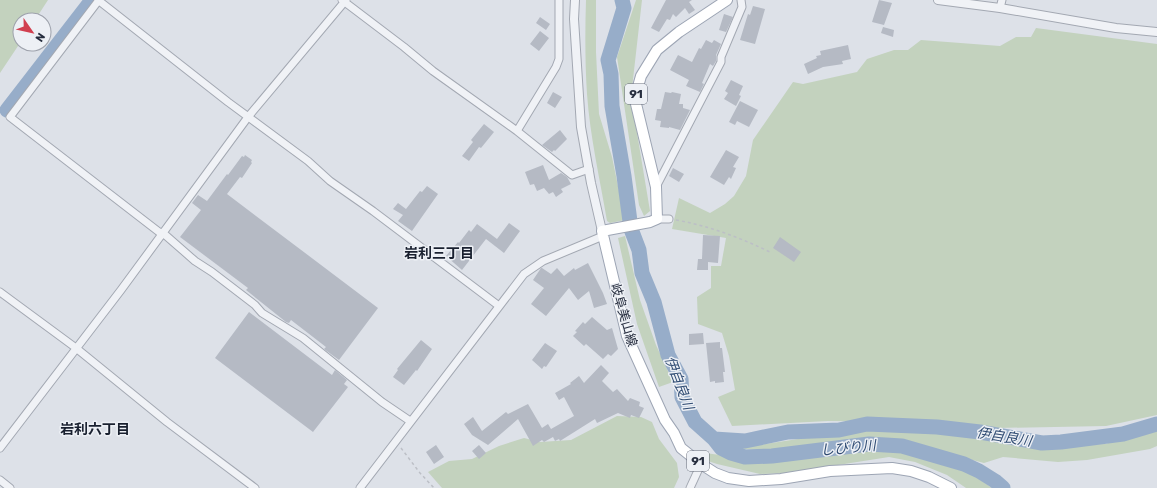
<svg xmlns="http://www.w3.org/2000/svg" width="1157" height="488" viewBox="0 0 1157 488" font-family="Rubik,'Noto Sans JP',sans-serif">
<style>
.green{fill:#c3d2be}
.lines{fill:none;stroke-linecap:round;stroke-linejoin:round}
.river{stroke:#97adc9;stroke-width:15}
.building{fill:#b5bac4}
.minor-casing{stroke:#a3a8b2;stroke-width:9}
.tertiary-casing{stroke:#a3a8b2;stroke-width:10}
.primary-casing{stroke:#9da5b4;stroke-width:12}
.path{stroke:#bcbfc6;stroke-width:1.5;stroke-dasharray:3 3;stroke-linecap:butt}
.minor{stroke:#f0f2f6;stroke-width:7}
.tertiary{stroke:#f0f2f6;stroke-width:8}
.primary{stroke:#fff;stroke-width:10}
.labels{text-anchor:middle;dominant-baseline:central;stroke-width:3;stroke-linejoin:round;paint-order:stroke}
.shield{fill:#edf0f5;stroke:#626876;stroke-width:1}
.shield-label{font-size:12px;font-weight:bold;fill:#272e3f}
.street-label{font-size:13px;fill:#272e3f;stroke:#edf0f5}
.neighbourhood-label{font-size:14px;font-weight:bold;fill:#19202f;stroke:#edf0f5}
.water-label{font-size:14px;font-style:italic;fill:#304c73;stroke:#edf0f5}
</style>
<rect width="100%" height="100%" fill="#dde1e8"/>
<path class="green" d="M0 0H48L35 20H20V43L0 73Z
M586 0H596V52L599 114 612 157 625 220 610 223 607 221C600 179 590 137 587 94 585 63 585 31 586 0Z
M636 0H642L631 97 650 211 644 216 639 205 617 57Z
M1036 28 1157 44V415L1106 426 997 428 916 422 828 421 732 426 718 397 735 390 729 356 722 333 698 324 697 297 711 288V266H721L726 238 672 229 679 198 710 213 725 204 734 196 746 176 753 140 793 82 803 84 857 72 867 59 894 50H908L921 40 1000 46 1016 37H1031Z
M625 236 640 300 656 345 673 382 659 387 637 324 618 238Z
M617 416 641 417 652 422 659 439 677 463 679 477 674 488H442L428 472 449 461 472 459 499 446 524 438 540 442 571 440Z
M876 427 1045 445 1106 444 1117 439 1144 435 1157 430V446L1150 449 1087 460 1058 462 1003 457 984 463 904 442 867 440 772 450 733 449Z
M895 450C929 456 965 467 992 488H966L947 475 915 462 889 457 787 473 760 474 717 464 705 460V453L743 458 786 459 862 451Z"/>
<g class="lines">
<path class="river" d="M622 0 624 8 608 60 611 74 612 106 624 176 631 229 639 250 642 273 654 302 668 355 681 379 682 397 695 422 714 439 721 448 731 453 745 457 772 456 869 444 902 446 964 464 979 471 995 481 1003 488
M7 110 92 0
M714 439 745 441 788 432 839 430 867 424 937 427 980 432 1042 443 1061 442 1123 434 1157 424"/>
</g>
<path class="building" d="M666 0H692L689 2 695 10 689 14 685 8 676 17 673 14 670 20 667 19 659 32 651 28Z
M879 0 892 3 884 25 872 22Z
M753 6 765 9 755 44 740 40 748 14 750 15Z
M724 14 733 17 726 32 719 30Z
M540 17 550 24 546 30 536 23Z
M883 27 894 30 893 37 881 33Z
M540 31 549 38 539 51 530 44Z
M706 40 712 43 714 40 721 44 716 55V61L713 66 710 64 702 83 704 84 700 92 686 86 689 80 670 70 678 55 692 62 699 48 701 49Z
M848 45 851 59 842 61 843 64 823 67 808 74 804 64 817 58 816 56 821 55 820 51Z
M731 80 743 86 739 95 741 96 736 106 724 99 728 93 725 91Z
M553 92 562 97 555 108 547 103Z
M665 92 671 93 672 92 681 94 679 104H683V108L690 110 680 130 669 127V128L660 127 661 121 655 120 657 109H661Z
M740 101 758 110 749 127 737 121 735 125 729 122Z
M484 124 494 132 481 148 479 147 469 161 462 156 473 142 471 140Z
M560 130 567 139 555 151 554 150 552 152 542 145Z
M726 150 739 157 733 167 736 168 731 179 729 177 724 185 710 177Z
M245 155 252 160 251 162 252 163 242 178 240 177 227 194 378 308 339 360 324 349 326 347 291 320 289 323 286 322 246 290 248 288 180 237 201 210 192 203 198 195 207 201 227 174 228 175 242 156 244 157Z
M543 165 549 180 561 173 567 177 571 184 561 189 563 192 556 197 553 192 549 194 544 188 537 191 534 184 530 185 525 172Z
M673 168 684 174 679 182 669 176Z
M427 186 438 194 412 231 398 221 403 215 393 209 398 203 406 209 420 191 422 192Z
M509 223 520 231 504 253 486 239 462 270 446 256 458 242 459 243 469 230 471 232 477 224 497 239Z
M703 235 720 236 718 263 708 262V270H697L698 259H702Z
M780 237 801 252 794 262 773 248Z
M588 263 603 293 607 304 594 308 589 291 578 300 569 288 546 316 531 304 544 288 533 280 541 268H542L551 274 557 268 564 276 574 268 575 270Z
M249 312 332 375 335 370 347 380 344 384 348 387 313 432 215 358Z
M592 317 607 330 612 328 618 349 611 356 608 354 603 359 586 344 584 346 573 336 577 332 575 331 583 322 585 324Z
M703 333 704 344 689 345V334Z
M421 340 432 349 417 371 416 370 404 385 393 377 398 370 397 369Z
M720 342V348H722L725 372H723L724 382 715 383V381L710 382 706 343Z
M545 343 557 351 546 367 544 366 542 369 532 360Z
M601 365 609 373 602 381 613 392 617 389 628 401 630 398 640 402 639 406 644 408 639 418 631 415 630 418 618 413 597 423 595 419 560 441 559 439 555 441 553 437 544 442 542 440 533 446 518 419 488 445 472 435 464 424 473 417 482 431 506 412 508 414 528 404 542 428 548 424 551 429 574 416 564 397 559 400 555 393 571 384 570 383 579 376 584 383Z
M436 445 444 457 434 464 426 452Z
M479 445 486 453 479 459 472 451Z"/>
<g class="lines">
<defs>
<path id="minor" d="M98 0 228 102 308 161 330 181 373 211 499 306
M99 0 10 117 159 232 163 233 195 261 212 272 255 305 262 313 303 338 382 402 410 421
M342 0 404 47 433 71 517 131 572 175 589 169
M1000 8 1002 0
M517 131 556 67 559 59V0
M656 187 721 62V57L742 7 741 0
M657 219H669
M0 292 76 348 167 422 255 488
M0 448 121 290 248 117 346 0
M0 480 10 488
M360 488 524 274 543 261 603 236
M690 488 701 464"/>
<path id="tertiary" d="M575 0 574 19 581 127 591 183 602 231
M938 0 1000 8 1116 28 1157 32"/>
<path id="primary" d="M727 0 679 32 657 50 641 76 637 90 636 104 656 187 657 219 650 222 602 231 627 336 665 420 674 433 681 448 701 464 715 473 728 478 749 481 781 479 830 471 892 468 911 471 929 477 951 488"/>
</defs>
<use href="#minor" class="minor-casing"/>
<use href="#tertiary" class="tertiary-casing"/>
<use href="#primary" class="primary-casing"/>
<path class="path" d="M676 220C710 226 741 238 772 253
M401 448 420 473 434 488"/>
<use href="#minor" class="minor"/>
<use href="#tertiary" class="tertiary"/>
<use href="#primary" class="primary"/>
</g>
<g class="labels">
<g class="shield">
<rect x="625" y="84" width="22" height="20" rx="3"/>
<rect x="687" y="451" width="22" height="20" rx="3"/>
</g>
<g class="shield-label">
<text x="636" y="94">91</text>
<text x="698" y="461">91</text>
</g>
<g class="street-label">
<text transform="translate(624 315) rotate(74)">岐阜美山線</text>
</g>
<g class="neighbourhood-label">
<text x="439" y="253">岩利三丁目</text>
<text x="95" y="429">岩利六丁目</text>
</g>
<g class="water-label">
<text transform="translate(679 383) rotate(69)">伊自良川</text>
<text transform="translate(1004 437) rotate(9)">伊自良川</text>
<text transform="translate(848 448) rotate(-5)">しびり川</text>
</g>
</g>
<g transform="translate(32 32) rotate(124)"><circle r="19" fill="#edf0f5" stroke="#9ea2ac"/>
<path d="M0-3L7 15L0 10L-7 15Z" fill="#d13f4f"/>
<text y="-6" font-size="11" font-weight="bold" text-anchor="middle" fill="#272e3f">N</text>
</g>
</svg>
